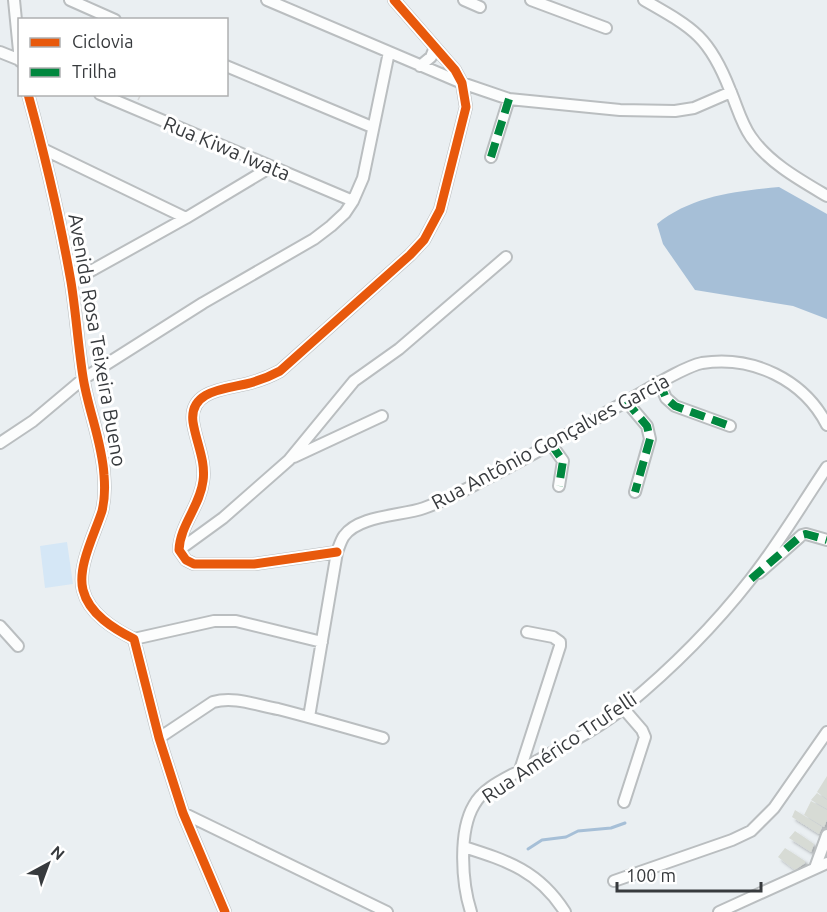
<svg xmlns="http://www.w3.org/2000/svg" width="827" height="912" viewBox="0 0 827 912" font-family="Ubuntu,sans-serif">
<style>
.green{fill:#d5e7f6}
.water{fill:#a6bfd7}
.lines{fill:none;stroke-linecap:round;stroke-linejoin:round}
.stream{stroke:#a6bfd7;stroke-width:3}
.building{fill:#d7dbd5;filter:url(#shadow)}
.minor-casing{stroke:#babec0;stroke-width:14}
.path{stroke:#d4d6d7;stroke-width:1.5;stroke-dasharray:6 3;stroke-linecap:butt}
.minor{stroke:#fcfdfd;stroke-width:10}
.quiet{stroke:#00873e;stroke-width:8;stroke-dasharray:15 8;stroke-linecap:butt}
.cycleway-casing{stroke:#fff;stroke-width:13}
.cycleway{stroke:#e8590c;stroke-width:9}
.labels{text-anchor:middle;dominant-baseline:central;stroke-width:6;stroke-linejoin:round;paint-order:stroke}
.street-label{font-size:20px;fill:#373a3d;stroke:#fff}
</style>
<defs>
<filter id="shadow"><feDropShadow dx="3.5" dy="3.5" stdDeviation="1.5" flood-color="#0004"/></filter>
</defs>
<rect width="100%" height="100%" fill="#eaeff2"/>
<path class="green" d="M67 542 73 584 45 588 40 546Z"/>
<path class="water" d="M779 187 827 214V319L793 306 695 290 663 244 657 224C691 196 736 191 779 187Z"/>
<g class="lines">
<path class="stream" d="M528 849 542 840 566 837 578 831 611 828 625 823"/>
</g>
<path class="building" d="M827 776V799L817 792Z
M817 793 827 800V809L811 800Z
M811 801 827 810V820L824 827 804 815Z
M795 810 822 827 819 834 792 817Z
M795 831 814 844 811 852 789 838Z
M785 848 805 861V863L795 870 778 857Z"/>
<g class="lines">
<defs>
<path id="minor" d="M14 0 20 61
M70 0 115 20
M267 0 462 83 509 99 620 110 675 111 694 108 731 92
M464 0 480 7
M531 0 606 28
M644 0C693 28 709 36 730 90 737 106 741 123 751 137 769 163 800 180 827 196
M0 52 20 60
M226 66 372 127
M420 66 431 57 435 47
M28 94C45 156 60 219 71 282 76 313 78 345 83 377 88 410 102 441 104 475 105 487 105 499 102 511 95 533 77 567 83 590 89 614 114 629 134 639L159 738 183 813 225 912
M100 94 353 201
M43 149 186 218
M491 157 509 99
M71 282 186 218 271 167
M659 382 666 398 675 406 730 426
M626 401 647 426 650 439 635 492
M0 443 33 421 83 379 203 303 314 239 331 226 345 213 353 201 363 178 389 52
M551 444 563 461 559 486
M294 457 382 416
M179 550 223 518 289 460 354 381 399 349 506 257
M337 552 254 564H194L186 560 179 550C180 525 200 506 203 481 206 461 196 442 193 422 189 391 224 389 246 384 258 381 269 377 280 371L410 255 424 240 440 210 466 107 462 83 455 70 394 0
M759 573 802 535 806 534 827 540
M0 626 18 646
M134 639 214 621H236L322 642
M623 708 642 730 645 737 624 802
M309 717 337 552C339 547 341 540 344 536 359 515 402 516 424 508 444 501 463 491 482 481 532 456 580 427 629 400 647 390 683 367 702 363 753 355 804 380 827 425
M159 738 213 702C234 696 256 705 278 709 313 718 348 728 383 738
M520 770 560 646V642L553 637 527 632
M183 813 387 912
M464 847C508 861 539 871 565 912
M815 868 827 835
M614 881 732 840 751 831 774 808 827 732
M471 912C462 884 458 832 474 805 483 788 505 779 521 770 555 750 594 732 626 706 671 669 714 626 750 580 778 545 802 504 827 467
M719 912 827 863"/>
</defs>
<use href="#minor" class="minor-casing"/>
<path class="path" d="M138 100 141 94"/>
<use href="#minor" class="minor"/>
<path class="quiet" d="M491 157 509 99
M659 382 666 398 675 406 730 426
M626 401 647 426 650 439 635 492
M551 444 563 461 559 486
M751 579 802 535 806 534 827 540"/>
<defs>
<path id="cycleway" d="M28 94C45 156 60 219 71 282 76 313 78 345 83 377 88 410 102 441 104 475 105 487 105 499 102 511 95 533 77 567 83 590 89 614 114 629 134 639L159 738 183 813 225 912
M337 552 254 564H194L186 560 179 550C180 525 200 506 203 481 206 461 196 442 193 422 189 391 224 389 246 384 258 381 269 377 280 371L410 255 424 240 440 210 466 107 462 83 455 70 394 0"/>
</defs>
<use href="#cycleway" class="cycleway-casing"/>
<use href="#cycleway" class="cycleway"/>
</g>
<g class="labels">
<g class="street-label">
<text transform="translate(227 148) rotate(23)">Rua Kiwa Iwata</text>
<text transform="translate(98 340) rotate(80)">Avenida Rosa Teixeira Bueno</text>
<text transform="translate(550 441) rotate(-28)">Rua Antônio Gonçalves Garcia</text>
<text transform="translate(559 747) rotate(-34)">Rua Américo Trufelli</text>
</g>
</g>
<rect x="18" y="18" width="210" height="78" fill="#ffffff" stroke="#afb0b1" stroke-width="1.5"/>
<rect x="30" y="38" width="30" height="9" fill="#e8590c" stroke="#afb0b1" stroke-width="1.5"/>
<text x="72" y="48" font-size="18" fill="#373a3d">Ciclovia</text>
<rect x="30" y="68" width="30" height="9" fill="#00873e" stroke="#afb0b1" stroke-width="1.5"/>
<text x="72" y="78" font-size="18" fill="#373a3d">Trilha</text>
<g transform="translate(48 864) rotate(41)" stroke="#ffffff" stroke-width="4.5" paint-order="stroke">
<path d="M0-4.5L10 22L0 15L-10 22Z" fill="#373a3d"/>
<text y="-9" font-size="16" font-weight="bold" text-anchor="middle" fill="#373a3d">N</text>
</g>
<path d="M617 882v9h144v-9" fill="none" stroke="#373a3d" stroke-width="3"/>
<text x="626" y="882" font-size="18" fill="#373a3d" stroke="#ffffff" stroke-width="4.5" paint-order="stroke">100 m</text>
</svg>
